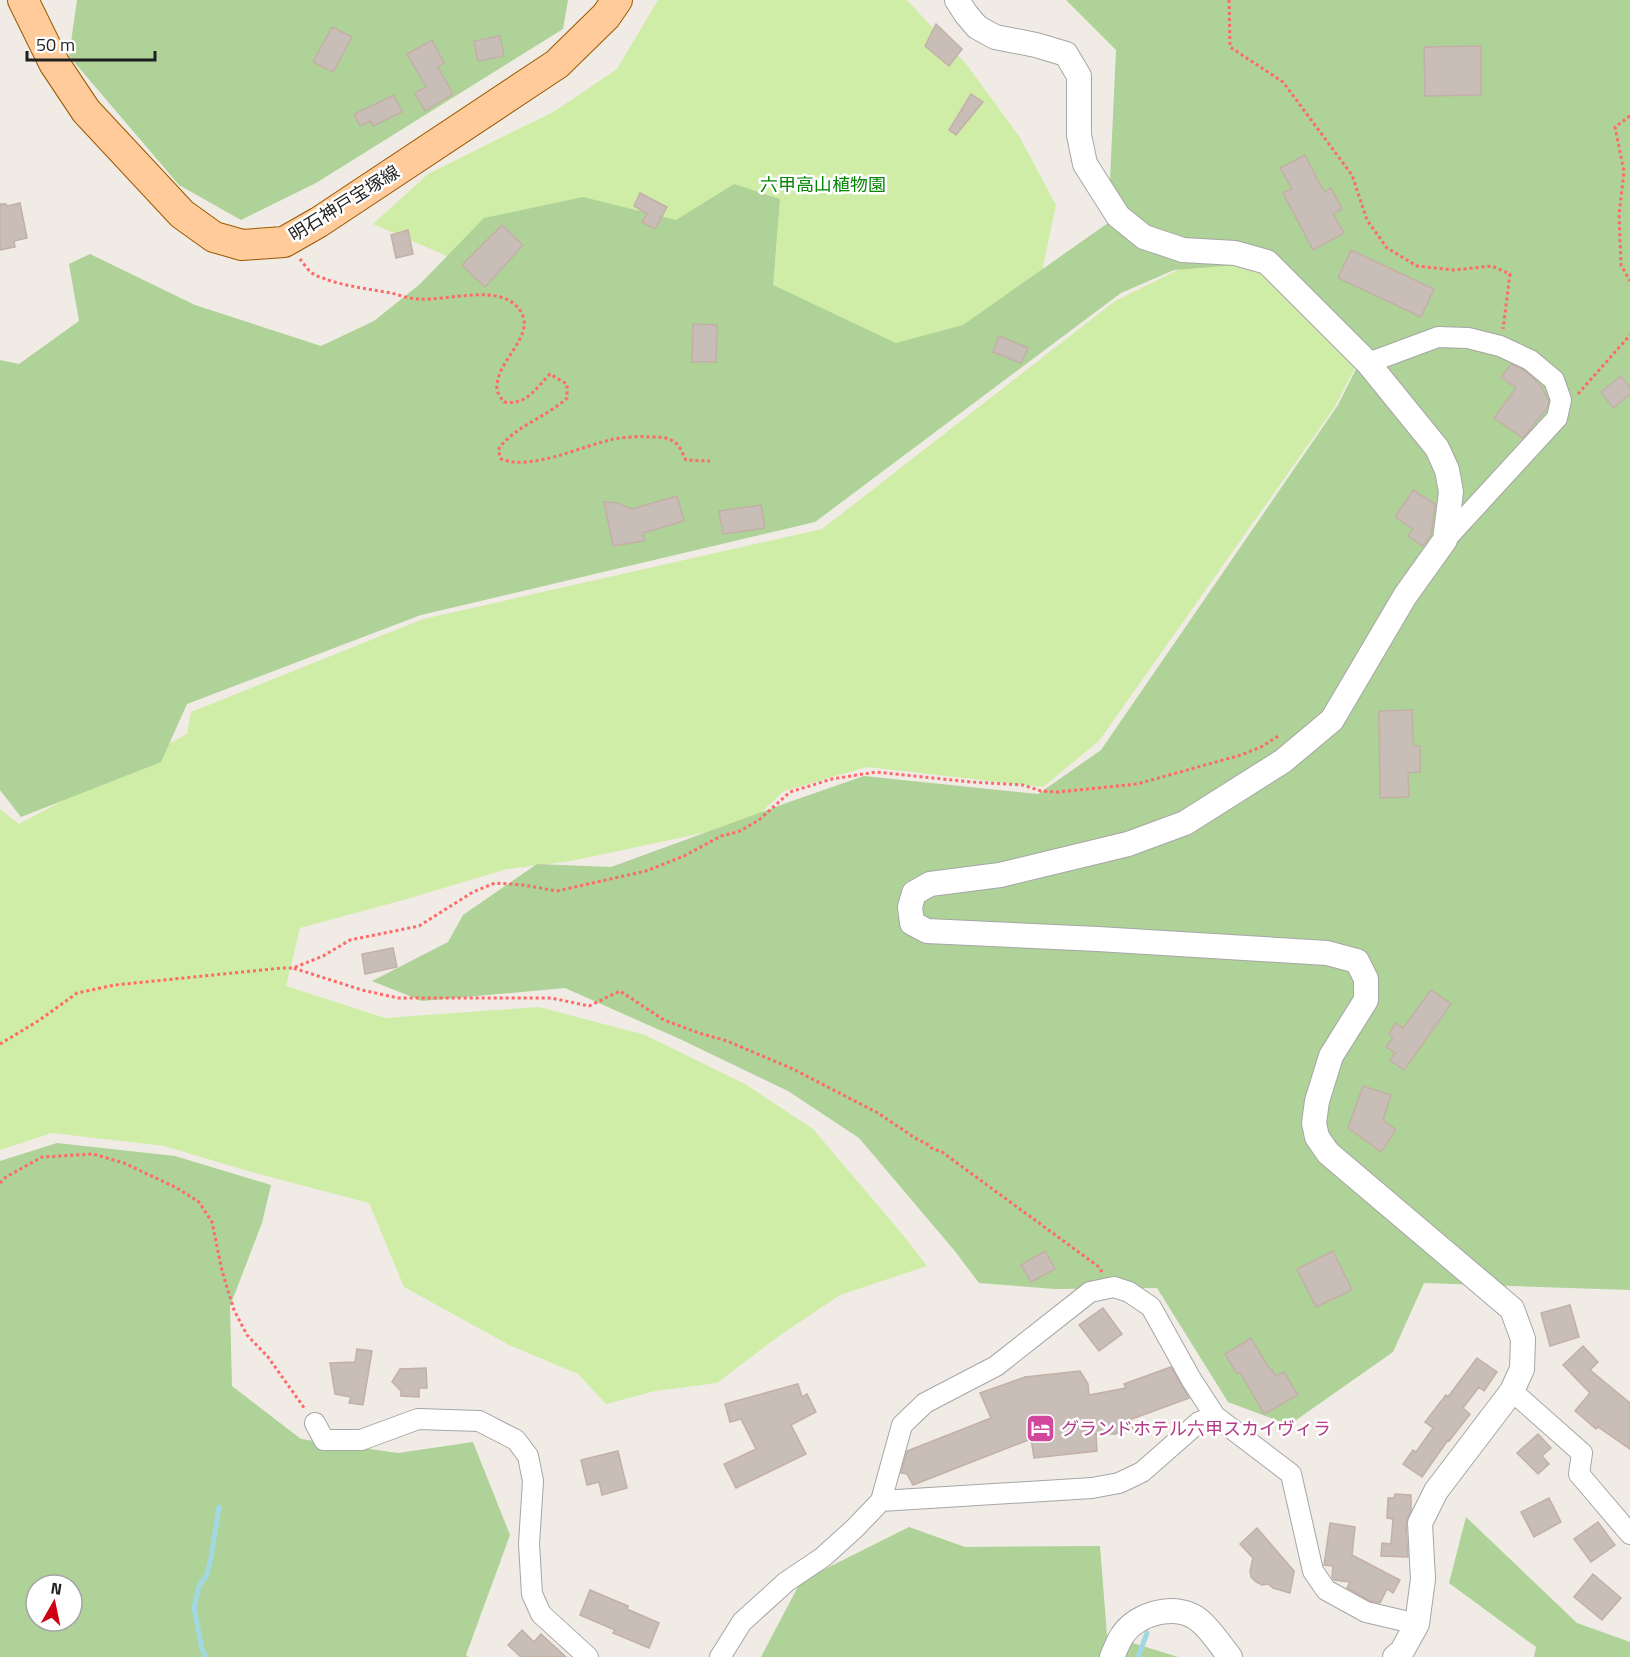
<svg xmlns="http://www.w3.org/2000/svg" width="1630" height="1657" viewBox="0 0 1630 1657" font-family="'Titillium Web','Noto Sans JP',sans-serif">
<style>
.grass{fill:#d0eda8}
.forest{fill:#aed297;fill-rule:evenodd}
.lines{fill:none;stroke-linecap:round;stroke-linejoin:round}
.stream{stroke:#a2d8e1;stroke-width:5}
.building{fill:#c8bdb7;stroke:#c3b0a6;stroke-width:1.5}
.minor-casing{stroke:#a6a6a6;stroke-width:22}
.tertiary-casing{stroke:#a6a6a6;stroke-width:26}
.primary-casing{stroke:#9a5900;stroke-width:32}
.path{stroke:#ff6967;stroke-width:3;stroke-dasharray:3 3;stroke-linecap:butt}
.minor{stroke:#fff;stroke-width:20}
.tertiary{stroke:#fff;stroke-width:24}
.primary{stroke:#ffcb9b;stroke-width:30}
.labels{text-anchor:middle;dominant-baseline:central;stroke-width:5;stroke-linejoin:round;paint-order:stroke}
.park-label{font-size:18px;fill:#068505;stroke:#fff}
.street-label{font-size:18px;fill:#1f1f1f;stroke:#fff}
.hotel-label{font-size:18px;fill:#b23c85;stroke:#fff;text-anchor:start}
</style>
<rect width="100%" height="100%" fill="#f0ebe5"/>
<path class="grass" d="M658 0H907L967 65 1019 136 1056 205 1034 310 977 392 626 334 373 224 428 174 555 111 617 69Z
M1194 262 1232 263 1257 270 1355 368 1334 408 1099 741 1043 787 867 767 784 791 750 823 571 861 507 869 407 899 300 928 286 986 385 1018 539 1007 645 1035 745 1084 813 1129 903 1235 927 1266 840 1295 776 1338 717 1383 655 1391 606 1404 578 1374 509 1345 404 1287 369 1203 255 1173 164 1146 52 1133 0 1150V809L19 824 187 734 191 712 423 619 822 529 1115 301Z"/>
<path class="forest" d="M77 0H568L563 29 316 183 241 220 179 185 69 56Z
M1066 0H1630V1290L1424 1283 1393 1352 1289 1425 1228 1402 1157 1288 1055 1289 979 1283 954 1250 859 1138 788 1091 682 1040 565 988 422 1001 372 981 448 942 463 915 537 864 611 867 792 801 864 776 1038 794 1101 750 1338 405 1357 367 1275 262 1174 270 1121 293 815 522 421 615 187 704 161 762 21 817 0 790V360L19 364 79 321 69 264 90 254 195 305 321 346 374 321 420 284 484 218 583 197 676 220 734 184 780 199 773 285 896 343 963 325 1108 223 1116 50Z
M57 1143 175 1156 271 1185 262 1223 230 1306 232 1386 301 1439 398 1453 473 1442 510 1535 466 1655 468 1657H0V1161ZM36 1585H72V1621H36Z
M1466 1517 1577 1623 1630 1642V1657H1534L1536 1647 1449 1583Z
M909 1527 965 1547 1100 1546 1107 1635 1178 1657H761L801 1581Z"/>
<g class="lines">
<path class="stream" d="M206 1657 202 1649 194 1608 199 1586 207 1575 211 1558 219 1507
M1138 1657 1147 1633"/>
</g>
<path class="building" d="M936 24 962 49 949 66 925 46Z
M332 27 352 37 333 72 313 62Z
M500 36 504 56 478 61 474 41Z
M432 40 444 63 438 67 453 94 425 111 415 93 426 87 407 54Z
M1481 46V95L1425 96 1424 47Z
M971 94 983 102 956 135 949 130Z
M394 95 402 112 373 126 370 121 360 126 354 114Z
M1305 155 1324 192 1331 188 1342 209 1333 214 1344 233 1313 250 1283 193 1292 189 1280 168Z
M640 193 667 207 655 229 642 222 647 214 634 206Z
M20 203 27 238 14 241 15 247 0 250V204H6L7 206Z
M502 225 523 245 485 287 462 265Z
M408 230 413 254 396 258 391 235Z
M1351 250 1434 289 1421 317 1338 278Z
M693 324 717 325 716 362H692Z
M999 336 1028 348 1021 363 993 352Z
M1511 364 1524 370 1539 383 1549 401 1547 408 1523 438 1494 418 1516 388 1501 377Z
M1621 376 1630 388V394L1613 408 1601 392Z
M1413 490 1435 504 1431 535 1423 546 1408 536 1413 529 1395 517Z
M677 496 684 521 643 533 644 541 613 546 604 502 617 503 632 509Z
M761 505 765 528 723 534 719 511Z
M1412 710 1413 746H1420V772L1408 773 1409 797 1380 798 1379 711Z
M393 948 397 967 365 974 362 954Z
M1431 990 1451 1004 1404 1070 1390 1060 1395 1053 1386 1047 1393 1037 1389 1033 1396 1023 1403 1028Z
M1363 1086 1391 1095 1383 1120 1396 1130 1381 1152 1348 1128Z
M1045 1251 1055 1269 1031 1282 1021 1265Z
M1333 1251 1352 1290 1316 1307 1297 1269Z
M1570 1305 1579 1337 1550 1346 1541 1313Z
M1103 1308 1122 1334 1099 1351 1079 1325Z
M1251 1338 1271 1371 1272 1370 1276 1376 1284 1372 1298 1395 1264 1414 1240 1372 1237 1374 1225 1354Z
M1583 1346 1598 1362 1590 1370 1630 1403V1449L1598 1427 1596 1429 1575 1411 1590 1393 1563 1365Z
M357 1349 372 1351 363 1405 349 1403 351 1397 335 1394 330 1363 355 1362Z
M1477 1358 1497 1372 1484 1391 1479 1387 1463 1408 1470 1414 1449 1441 1448 1440 1422 1477 1403 1464 1413 1450 1416 1452 1433 1428 1425 1422 1446 1395 1448 1397Z
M1171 1367 1189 1398 1129 1420 1133 1428 1115 1434H1096L1097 1451 1034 1458 1031 1439 913 1485 907 1474 901 1473 907 1451 991 1418 980 1393 1025 1377 1080 1371 1088 1384 1089 1395 1126 1388 1124 1384Z
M426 1368 427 1388H419V1397L401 1396V1391L392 1382 400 1369Z
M798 1384 802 1397 807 1394 816 1412 791 1425 806 1454 736 1488 724 1464 756 1449 741 1419 730 1422 725 1404Z
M1538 1434 1551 1448 1542 1456 1549 1464 1538 1474 1517 1453Z
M618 1451 627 1488 602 1495 599 1482 587 1485 581 1460Z
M1395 1494 1411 1495V1510L1406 1524 1408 1557 1381 1556 1382 1543 1391 1544 1393 1519 1387 1518 1388 1498H1394Z
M1549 1498 1561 1522 1534 1537 1521 1512Z
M1598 1522 1615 1545 1591 1562 1574 1539Z
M1330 1523 1355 1527 1352 1555 1400 1580 1393 1593 1387 1589 1380 1603 1370 1601 1347 1588 1350 1582 1334 1580 1332 1577 1333 1566 1324 1565Z
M1257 1528 1294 1571 1290 1593 1273 1588 1268 1584 1262 1585 1256 1582 1251 1577 1250 1571 1253 1558 1240 1544Z
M1593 1574 1621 1598 1602 1620 1574 1597Z
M590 1590 628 1606 627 1609 659 1623 649 1648 613 1633 615 1630 580 1615Z
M522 1630 534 1642 541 1634 566 1657H521L508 1645Z"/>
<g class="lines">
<defs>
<path id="minor" d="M1368 363 1438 337 1468 338 1500 346 1530 360 1554 380 1561 400 1557 418 1445 540
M1512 1391 1582 1453 1579 1474 1630 1534
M315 1423 324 1440H361L418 1419 479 1421 516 1440 528 1456 533 1481 529 1544 532 1594 541 1614 588 1657
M881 1501 1092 1488 1119 1483 1142 1472 1199 1422 1215 1416
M720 1657 742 1622 786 1582 823 1557 855 1528 881 1501 902 1425 925 1403 996 1366 1090 1292 1114 1287 1129 1292 1151 1307 1191 1379 1215 1416 1291 1474 1313 1571 1326 1590 1366 1612 1417 1624"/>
<path id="tertiary" d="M957 0 966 14 977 27 995 37 1036 45 1066 54 1079 76V135L1085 164 1118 216 1144 237 1183 250 1235 253 1267 262 1368 363 1437 448 1447 470 1451 492 1445 540 1405 596 1332 720 1283 761 1185 823 1128 844 1000 875 930 884 914 893 910 907 912 923 927 931 1098 939 1327 953 1357 961 1366 979V1000L1331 1056 1317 1101 1314 1123 1317 1137 1328 1153 1512 1309 1523 1339 1522 1369 1512 1391 1436 1491 1420 1523 1423 1579 1417 1624 1402 1651 1395 1657
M1112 1657C1115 1650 1118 1642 1122 1636 1137 1612 1179 1602 1200 1621 1211 1630 1221 1646 1230 1657"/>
<path id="primary" d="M23 0 54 63 86 111 182 214 214 237 242 245 284 242 319 222 557 64 606 16 617 0"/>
</defs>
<use href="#minor" class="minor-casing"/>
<use href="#tertiary" class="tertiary-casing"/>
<use href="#primary" class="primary-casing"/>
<path class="path" d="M1229 0 1230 47 1283 82 1352 175 1367 220 1387 248 1417 266 1454 270 1492 266 1510 274 1503 329
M1630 116 1615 127 1624 172 1619 214 1621 265 1630 281
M300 259C304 264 309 272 315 275 319 277 324 278 328 280 349 287 370 289 391 293 400 295 409 299 418 299 447 302 505 280 522 314 534 338 494 363 497 390 498 394 501 398 504 402 526 406 536 388 550 374L567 384V398C547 417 513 427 498 450L501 459C532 471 581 446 614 439 626 437 639 436 651 437 661 437 669 437 677 444 681 448 683 455 686 460L710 461
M1578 394 1630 335
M0 1044 38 1021 77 993 115 985 282 968H293
M0 1183 6 1177 42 1157 93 1154 124 1163 177 1188 199 1202 212 1222 222 1271 234 1310 247 1335 268 1357 305 1409
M1102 1272 1099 1267 942 1152 933 1149 927 1144 915 1138 878 1113 793 1069 727 1041 699 1033 664 1020 620 991 589 1006 551 998H398L362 990 293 968 323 956 350 940 419 926 473 892 495 883 523 885 557 891 646 871 684 856 721 836 738 832 759 820 790 792 832 779 876 772 971 782 1023 785 1041 791 1058 792 1137 784 1241 755 1261 747 1280 735"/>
<use href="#minor" class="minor"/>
<use href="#tertiary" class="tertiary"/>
<use href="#primary" class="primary"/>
</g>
<defs>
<symbol id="hotel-square" viewBox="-11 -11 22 22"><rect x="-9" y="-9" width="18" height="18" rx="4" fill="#d1479c" stroke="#fff"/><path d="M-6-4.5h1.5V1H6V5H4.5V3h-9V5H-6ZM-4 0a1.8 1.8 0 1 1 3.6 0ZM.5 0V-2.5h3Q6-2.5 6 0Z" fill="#fff"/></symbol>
</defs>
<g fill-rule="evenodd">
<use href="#hotel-square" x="1024" y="1412" width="33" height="33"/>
</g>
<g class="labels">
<g class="park-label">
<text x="823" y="184">六甲高山植物園</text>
</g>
<g class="street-label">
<text transform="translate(344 203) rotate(-32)">明石神戸宝塚線</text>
</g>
<g class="hotel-label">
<text x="1061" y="1428">グランドホテル六甲スカイヴィラ</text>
</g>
</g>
<g transform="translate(54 1603) rotate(9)"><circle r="28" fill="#ffffff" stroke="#a5a5a5" stroke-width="1.5"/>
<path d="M0-4.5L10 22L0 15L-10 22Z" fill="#ce0013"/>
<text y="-9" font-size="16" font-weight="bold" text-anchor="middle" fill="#1f1f1f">N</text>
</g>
<path d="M27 51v9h128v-9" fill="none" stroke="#1f1f1f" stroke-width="3"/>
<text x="36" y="51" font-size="18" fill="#1f1f1f" stroke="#ffffff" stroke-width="4.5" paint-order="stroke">50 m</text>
</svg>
